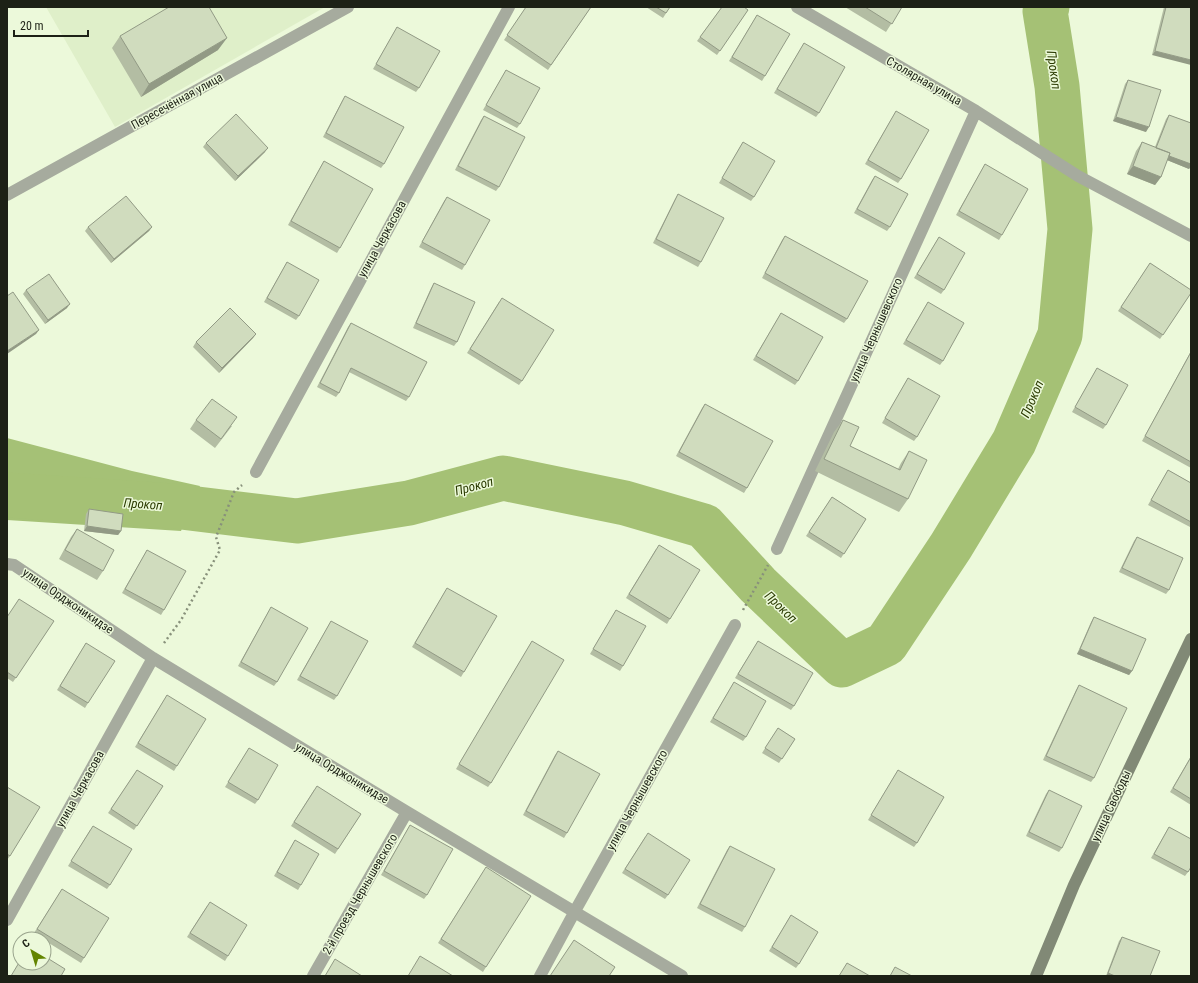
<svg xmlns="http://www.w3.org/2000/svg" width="1198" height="983" viewBox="0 0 1198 983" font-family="'Roboto Condensed',sans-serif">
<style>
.built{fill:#dfefc9}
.forest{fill:#a5c176}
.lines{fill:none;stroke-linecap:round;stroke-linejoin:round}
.river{stroke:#a5c175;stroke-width:45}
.path{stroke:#88917b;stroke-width:2.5;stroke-dasharray:2 3;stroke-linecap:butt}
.street{stroke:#a6ab9e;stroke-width:12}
.secondary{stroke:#818976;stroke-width:12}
.wall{fill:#b3bda3}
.shaded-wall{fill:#929a85}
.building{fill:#d0dcbe;stroke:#929a85}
.labels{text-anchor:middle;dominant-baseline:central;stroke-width:3;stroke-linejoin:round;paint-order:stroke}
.street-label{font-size:12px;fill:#1d2116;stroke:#ecf9da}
.water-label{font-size:13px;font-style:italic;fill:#2a3a01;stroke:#ecf9da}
</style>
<rect width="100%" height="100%" fill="#ecf9da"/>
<path class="built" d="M46 7H325L115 127Z"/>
<path class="forest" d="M7 438 132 471 200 486 181 531 7 520Z"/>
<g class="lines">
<path class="river" d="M7 495 173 506 297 521 409 503 503 478 625 503 704 526 758 585 842 665 886 644 951 546 1014 442 1060 335 1070 229 1057 86 1045 11 1047 7"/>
<path class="path" d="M743 610 768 565
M164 643 181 620 220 550 216 537 234 492 242 485"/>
<path class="street" d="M797 7 976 111 1078 176 1191 236
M7 195 348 7
M256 472 509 7
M777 549 976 111
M7 564 14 565 153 658 407 812 682 976
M7 920 153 658
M313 976 407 812
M540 976 575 911 735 625"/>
<path class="secondary" d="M1036 976 1074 885 1191 639"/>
</g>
<path class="wall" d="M526 7H591L548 70 504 40Z
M646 7H670L663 18Z
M722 7 748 10 717 55 697 41Z
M845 7H902L886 32Z
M1164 7H1191L1152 55Z
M757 15 765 76 762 81 729 61Z
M397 27 419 88 416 92 373 69Z
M120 36 218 50 141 97 112 48Z
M804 43 819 113 816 117 774 93Z
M506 70 520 124 517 128 483 110Z
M1128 80 1146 132 1113 121 1125 84Z
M345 96 384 164 381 168 323 137 342 101Z
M896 111 901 179 898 183 865 164Z
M1169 115 1191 123V166L1189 169 1167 160 1161 177 1155 185 1127 174 1136 151 1142 142 1155 147 1166 119Z
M484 116 499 187 496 191 455 170 481 120Z
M743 142 754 197 751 201 719 183Z
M206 143 265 152 235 181 203 147Z
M324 161 340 248 337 253 288 225 321 166Z
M985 164 1002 235 999 240 956 215Z
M875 176 890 227 887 231 854 213 872 180Z
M678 194 701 262 698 267 653 243 675 199Z
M447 197 465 265 462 270 419 247 444 201Z
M88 227H152L149 231 111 263 85 231Z
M785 236 847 319 844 323 762 278 782 240Z
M939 237 944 290 941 294 914 278Z
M287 262 299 316 296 320 264 302Z
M1150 263 1191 293 1160 339 1118 311Z
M434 283 457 342 454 346 413 328 431 288Z
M26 290 67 308 45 324 23 294Z
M499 302 522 381 519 385 467 353Z
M928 302 943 361 940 365 903 344Z
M781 313 798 381 795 385 753 360Z
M351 323 409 397 406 401 349 372 339 393 336 397 317 387 348 327Z
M256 334 253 338 219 373 193 347 196 342Z
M1191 351V468L1142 441Z
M1097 368 1106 425 1103 429 1072 412Z
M908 378 917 437 914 441 882 423Z
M705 404 747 488 744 493 676 456 702 408Z
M196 420 232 426 215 448 190 429Z
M843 420 850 446 898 469 901 463 909 451 908 499 899 512 815 471 834 432Z
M1168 470 1191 483V527H1190L1148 505 1165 475Z
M832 497 866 519 841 558 806 536Z
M89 509 121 531 118 535 84 531 86 514Z
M77 529 103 571 97 580 59 559 71 537Z
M1137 537 1169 590 1166 594 1119 572 1134 541Z
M656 549 670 619 667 624 626 598Z
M147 550 164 610 161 615 122 593Z
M447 588 464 672 461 677 412 647Z
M271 607 277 682 274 686 238 666Z
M616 610 623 666 620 671 590 654Z
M7 617 54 621 13 682 7 678Z
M1094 617 1132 671 1129 675 1077 654 1091 622Z
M331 621 337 696 334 700 297 680Z
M532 641 491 783 488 787 456 769Z
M758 641 794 706 791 710 735 678Z
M86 643 88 703 85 708 57 690Z
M734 682 746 737 743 741 710 722Z
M1079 685 1094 778 1091 782 1043 760 1076 690Z
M167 695 177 766 174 771 135 747Z
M778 728 795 739 779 763 762 753Z
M249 748 258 800 255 804 225 787Z
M558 751 567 833 564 838 523 815 555 755Z
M1191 756V805L1170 792Z
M137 770 163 786 134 830 108 813Z
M898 770 917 843 914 847 868 820Z
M7 787 10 856 7 860Z
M314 790 361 814 335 854 291 826Z
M1049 790 1062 848 1059 852 1026 836 1046 794Z
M410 825 427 895 424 899 381 875Z
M1169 827 1188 872 1185 876 1151 858 1166 832Z
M90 830 110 885 107 889 68 866Z
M645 837 668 895 665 899 622 873Z
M295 840 301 885 298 890 274 876Z
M730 846 745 927 742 932 697 908 727 850Z
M483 872 486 967 483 972 438 943Z
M62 889 84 958 81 963 44 940V939H43L34 933Z
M207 906 228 956 225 961 187 937Z
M791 915 799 964 796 968 769 951Z
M1122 937 1150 976H1106L1119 941Z"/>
<path class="shaded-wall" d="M227 38 218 50 141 97 149 84Z
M1155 51 1191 60V65L1152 55Z
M1116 117 1149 127 1146 132 1113 121Z
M268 148 265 152 235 181 238 176Z
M1155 150 1191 164V166L1189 169 1152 154Z
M1133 166 1161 177 1155 185 1127 174Z
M152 227 149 231 111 263 114 259Z
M70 304 67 308 45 324 48 320Z
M39 330 36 334 7 354V351Z
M256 334 253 338 219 373 222 368Z
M87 526 121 531 118 535 84 531Z
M1080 649 1132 671 1129 675 1077 654Z
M1108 973 1115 976H1106Z"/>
<path class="building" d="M169 7H209L227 38 149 84 120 36Z
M526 7H591L551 65 507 35Z
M656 7H670L666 13Z
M722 7H744L748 10 720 51 700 37Z
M865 7H902L892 24Z
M1166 7H1191V60L1155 51Z
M757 15 790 34 765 76 732 57Z
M397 27 440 51 419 88 376 64Z
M804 43 845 67 819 113 777 89Z
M506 70 540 88 520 124 486 105Z
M1128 80 1161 90 1149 127 1116 117Z
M345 96 404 127 384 164 326 133Z
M896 111 929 130 901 179 868 160Z
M236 114 268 148 238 176 206 143Z
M1169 115 1191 123V164L1169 156 1170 153 1156 148Z
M484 116 525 137 499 187 458 166Z
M743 142 775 161 754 197 722 178Z
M1142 142 1170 153 1161 177 1133 166Z
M324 161 373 189 340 248 291 221Z
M985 164 1028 189 1002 235 959 211Z
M875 176 908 194 890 227 857 209Z
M678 194 724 218 701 262 656 239Z
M126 196 152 227 114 259 88 227Z
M447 197 490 220 465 265 422 242Z
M785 236 868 281 847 319 765 273Z
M939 237 965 253 944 290 917 274Z
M287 262 319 280 299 316 267 298Z
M1150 263 1191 290V293L1163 335 1121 307Z
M49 274 70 304 48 320 26 290Z
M434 283 475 302 457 342 416 323Z
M13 292 39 330 7 351V296Z
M502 298 554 330 522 381 470 349Z
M928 302 964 323 943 361 906 340Z
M230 308 256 334 222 368 196 342Z
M781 313 823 337 798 381 756 356Z
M351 323 427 362 409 397 351 368 339 393 320 383Z
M1191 352V462L1145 436Z
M1097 368 1128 385 1106 425 1075 407Z
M908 378 940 396 917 437 885 418Z
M212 399 237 417 221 439 196 420Z
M705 404 773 441 747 488 679 452Z
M843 420 859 427 850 446 900 470 909 451 927 460 908 499 824 459Z
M1168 470 1191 483V522L1151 500Z
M832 497 866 519 844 554 809 532Z
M89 509 123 514 121 531 87 526Z
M77 529 114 550 103 571 65 550Z
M1137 537 1183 558 1169 590 1122 568Z
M659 545 700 570 670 619 629 594Z
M147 550 186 571 164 610 125 589Z
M447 588 497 616 464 672 415 643Z
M19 599 54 621 16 678 7 672V617Z
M271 607 308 628 277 682 241 662Z
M616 610 646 626 623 666 593 649Z
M1094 617 1146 639 1132 671 1080 649Z
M331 621 368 641 337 696 300 676Z
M532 641 564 660 491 783 459 764Z
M758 641 813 673 794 706 738 674Z
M86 643 115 661 88 703 60 686Z
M734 682 766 701 746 737 713 718Z
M1079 685 1127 708 1094 778 1046 756Z
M167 695 206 719 177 766 138 743Z
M778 728 795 739 782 759 765 748Z
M249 748 278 765 258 800 228 782Z
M558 751 600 774 567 833 526 811Z
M1191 757V799L1173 788Z
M137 770 163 786 137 826 111 809Z
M898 770 944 797 917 843 871 815Z
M317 786 361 814 338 849 294 822Z
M7 787 40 807 10 856 7 854Z
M1049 790 1082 806 1062 848 1029 832Z
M410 825 453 849 427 895 384 871Z
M93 826 132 849 110 885 71 861Z
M1169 827 1191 839V867L1188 872 1154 854Z
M648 833 690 860 668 895 625 869Z
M295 840 319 854 301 885 277 872Z
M730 846 775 869 745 927 700 904Z
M486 867 531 896 486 967 441 939Z
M62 889 109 918 84 958 37 929Z
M210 902 247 925 228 956 190 933Z
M791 915 818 932 799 964 772 947Z
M1122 937 1160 951 1150 976H1115L1108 973Z
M574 940 615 967 609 976H550Z
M44 956 65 969 61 976H11L20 961V963H44Z
M420 956 453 976H408Z
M335 959 362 976H325Z
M847 963 870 976H839Z
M895 967 912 976H890Z"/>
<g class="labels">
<g class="street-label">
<text transform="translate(924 81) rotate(30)">Столярная улица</text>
<text transform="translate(177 101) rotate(-29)">Пересечённая улица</text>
<text transform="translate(382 239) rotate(-61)">улица Черкасова</text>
<text transform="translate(876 330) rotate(-66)">улица Чернышевского</text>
<text transform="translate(68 601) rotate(34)">улица Орджоникидзе</text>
<text transform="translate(342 773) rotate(31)">улица Орджоникидзе</text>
<text transform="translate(80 789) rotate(-61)">улица Черкасова</text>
<text transform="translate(637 800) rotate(-61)">улица Чернышевского</text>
<text transform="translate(1111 806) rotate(-65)">улица Свободы</text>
<text transform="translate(360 894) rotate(-60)">2-й проезд Чернышевского</text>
</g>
<g class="water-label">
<text transform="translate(1054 70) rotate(82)">Прокоп</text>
<text transform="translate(1032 399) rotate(-67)">Прокоп</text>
<text transform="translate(474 486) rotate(-15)">Прокоп</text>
<text transform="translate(143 504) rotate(4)">Прокоп</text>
<text transform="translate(781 607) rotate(44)">Прокоп</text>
</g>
</g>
<rect width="1198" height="983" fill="none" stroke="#1d2116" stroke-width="16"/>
<g transform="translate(32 951) rotate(322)"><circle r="19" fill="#ecf9da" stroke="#99a38c"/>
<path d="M0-3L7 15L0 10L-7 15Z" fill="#638500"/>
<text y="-6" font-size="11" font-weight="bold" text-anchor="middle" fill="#1d2116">С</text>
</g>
<path d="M14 30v6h74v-6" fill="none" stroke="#1d2116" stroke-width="2"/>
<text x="20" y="30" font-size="12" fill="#1d2116" stroke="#ecf9da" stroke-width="3" paint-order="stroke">20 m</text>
</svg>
